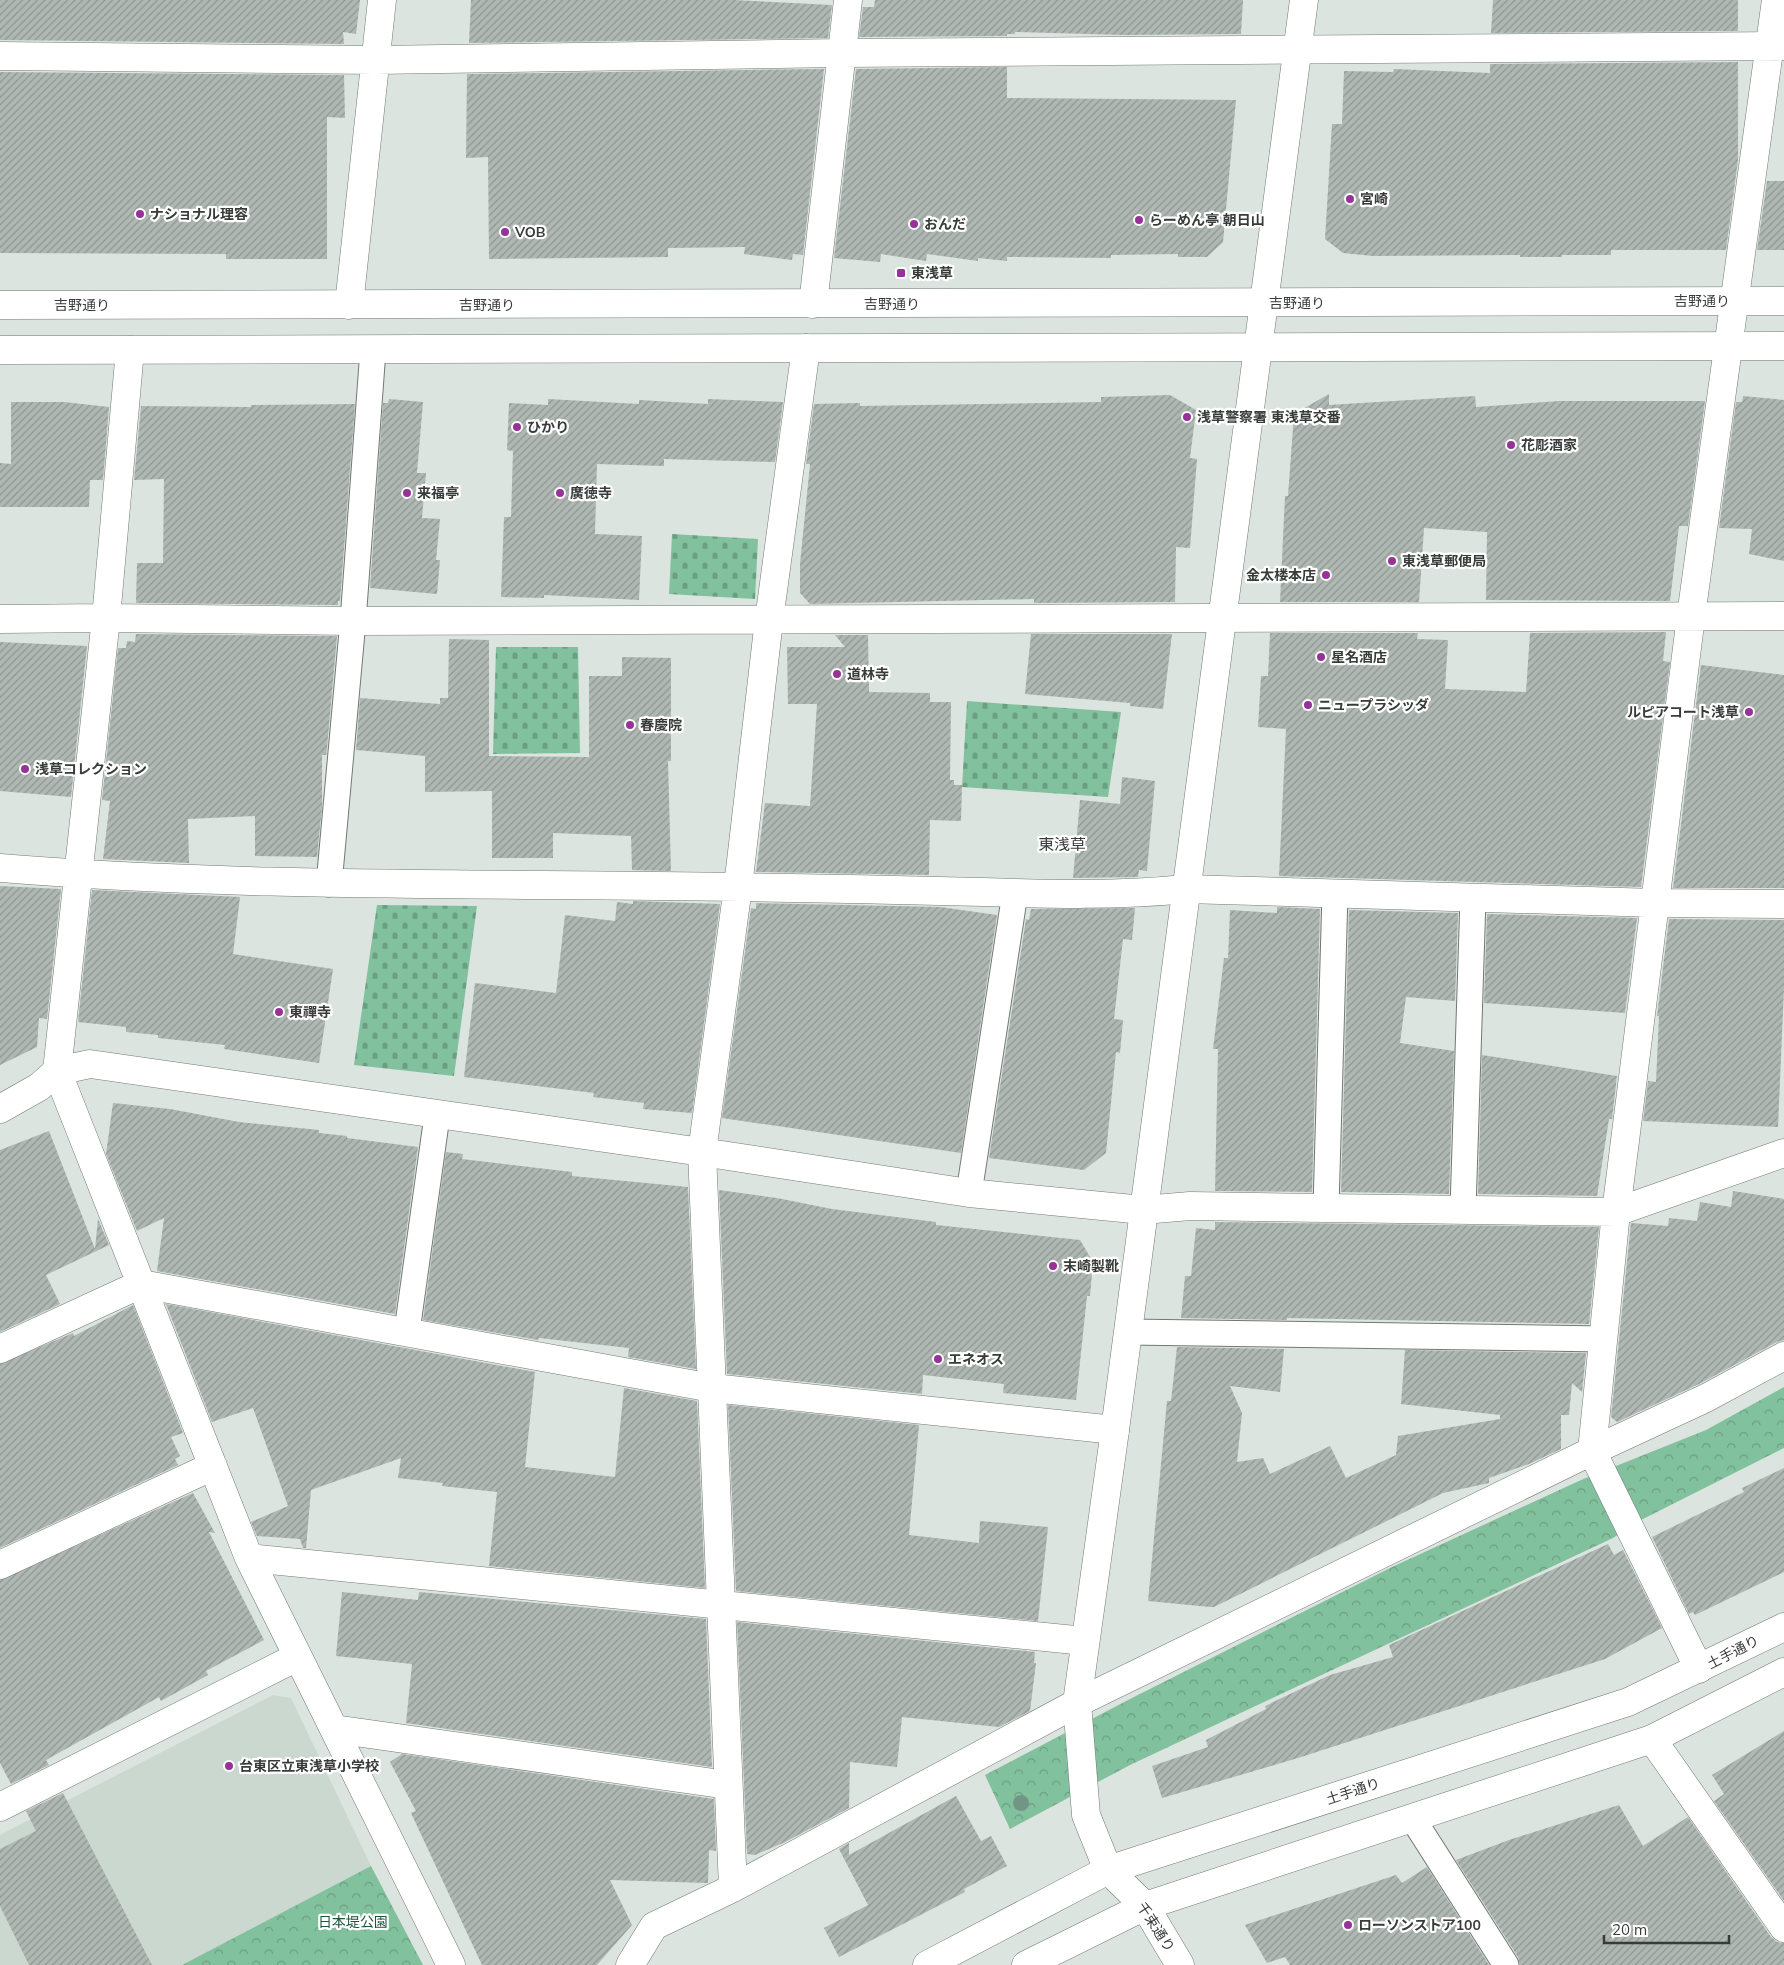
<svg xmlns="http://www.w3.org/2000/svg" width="1784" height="1965" viewBox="0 0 1784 1965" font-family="Mulish,'Noto Sans JP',sans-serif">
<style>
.built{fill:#cad8d0}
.cemetery{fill:url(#cemetery-stones)}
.park{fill:url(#park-crowns)}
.building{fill:url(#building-hatch)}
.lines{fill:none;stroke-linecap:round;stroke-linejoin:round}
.service-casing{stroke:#727974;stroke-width:27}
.minor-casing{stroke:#727974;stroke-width:29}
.tertiary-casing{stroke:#727974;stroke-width:29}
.secondary-casing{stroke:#727974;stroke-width:29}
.service{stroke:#fff;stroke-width:25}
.minor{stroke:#fff;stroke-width:28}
.tertiary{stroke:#fff;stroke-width:28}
.secondary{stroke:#fff;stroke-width:28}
.tree{fill:#729685}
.poi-dot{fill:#963298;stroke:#fff;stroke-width:2}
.labels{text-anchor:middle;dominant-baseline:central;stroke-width:4.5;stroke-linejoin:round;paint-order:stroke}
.poi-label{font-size:14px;font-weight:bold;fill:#383b39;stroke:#fff;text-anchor:start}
.street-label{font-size:14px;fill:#383b39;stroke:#fff}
.park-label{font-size:14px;fill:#1c573b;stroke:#fff}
.quarter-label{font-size:16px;fill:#383b39;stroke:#fff}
</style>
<defs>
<pattern id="cemetery-stones" width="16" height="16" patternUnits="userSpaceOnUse" patternTransform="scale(1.25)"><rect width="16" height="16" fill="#82c19e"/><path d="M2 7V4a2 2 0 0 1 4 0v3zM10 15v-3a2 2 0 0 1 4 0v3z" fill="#6b9e82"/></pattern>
<pattern id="park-crowns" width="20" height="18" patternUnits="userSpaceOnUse" patternTransform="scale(1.25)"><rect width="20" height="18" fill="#82c19e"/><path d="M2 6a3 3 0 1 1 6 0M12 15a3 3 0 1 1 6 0" fill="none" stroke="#6b9e82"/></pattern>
<pattern id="building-hatch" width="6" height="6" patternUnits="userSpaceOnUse" patternTransform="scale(1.25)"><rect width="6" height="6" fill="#b0b8b3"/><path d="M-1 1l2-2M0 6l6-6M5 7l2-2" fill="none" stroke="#909793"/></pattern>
</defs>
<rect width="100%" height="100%" fill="#dce4df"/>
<path class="built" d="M273 1695 291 1698 371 1866 182 1965H0V1835Z"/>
<path class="cemetery" d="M672 534 758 539 755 599 669 594Z
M496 647H578L580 753 493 754Z
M967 701 1121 712 1108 797 962 787Z
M377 905 477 906 454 1076 354 1065Z"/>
<path class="park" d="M1784 1387V1448L1641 1520 1613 1538 1130 1765 1010 1829 985 1775 1128 1700 1392 1567 1581 1480 1706 1430Z
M371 1866 423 1965H182Z"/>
<path class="building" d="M0 0H360L356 34 343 32 344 44 0 40Z
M471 0H733L832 5 828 38 469 43Z
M875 0H1243L1241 34 1124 35 1015 32V34H1007V36L859 37 863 7H874Z
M1493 0H1738V31L1491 33Z
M1738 62V160L1726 250H1611V255H1562V257H1520V255L1373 256 1343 253 1325 239 1332 124H1342L1344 71 1393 72 1394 69 1490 73V64Z
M1007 67V98L1236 100 1223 242 1207 257H1178V254L1111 255V258L1007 257V261L978 258V261L927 254 926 261 881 254 880 262 834 258 856 69Z
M824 69 803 255 793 254 792 260 744 254 745 247 668 248V257L489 259 488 157 466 158 467 74Z
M0 72 344 75 345 118 327 117V259H226V254L0 253Z
M1767 181H1784V250H1757Z
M1329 394V405L1475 396 1476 407 1560 401H1705L1688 526H1679L1670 601 1486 600 1487 532 1424 528 1419 602H1280L1285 496H1288L1294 414Z
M1170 395 1196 410 1190 458 1197 459 1190 548 1176 547 1175 602 1034 603V599L810 604 800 593V564L810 464H806L814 404 860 403V406L1101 402V397Z
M1743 396 1784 400V561L1749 554 1752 529 1719 528 1736 402H1742Z
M389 399 423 402 417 473H426L422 518 440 519 436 560H440L437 594 370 588 383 403H388Z
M548 399 639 404V400L708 404V399L783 402 775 462 664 459V466L597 464 595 534 642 536 639 600 544 595V598L501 597 504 517H511L513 451 507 450 509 403 548 405Z
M11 402H64L109 407 103 480H90L89 507H0V463L11 464Z
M355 404 340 601H338V605L136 603 137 563H163L164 479 134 480 141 406 251 407V405Z
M1666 632 1663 661 1670 662 1641 887 1279 876 1286 729 1258 727 1261 676H1268L1270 633H1418L1417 639 1448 640 1445 689 1526 692 1530 633Z
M136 634 337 636 327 748 326 755H322V807L317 857 255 856V816L188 819 189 863 103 859 110 801 102 800 118 648H126L127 641 135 642Z
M1031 634H1172L1163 709 1130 706V703L1025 694Z
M835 635H868L869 692 930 693V702H951L950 780H954V785H962L961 821 930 820 929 875 756 872 765 803 810 806 817 704H788L787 647H845Z
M449 639 489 640V756L589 757V676H622V657L671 658V761H668L671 871 632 870 631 836 553 833V858H492V791L425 792V756L356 750 360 698 440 704V698H448Z
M0 642 87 646 71 797 0 791Z
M1701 665 1784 675V888H1673Z
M1122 777 1155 781 1147 871 1139 870 1138 877 1073 878 1080 800 1120 804Z
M0 886 61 889 47 1019 39 1018 37 1047 0 1065Z
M92 890 240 897 233 954 333 969 319 1063 224 1049 225 1045 158 1038V1035L126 1032V1027L78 1022Z
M633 901 720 904 692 1113 643 1109 644 1103 593 1097 594 1093 464 1077 475 983 556 993 565 915 615 921 617 902 633 904Z
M756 903 940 907 997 915 961 1153 722 1118 751 908 756 909Z
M1277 907 1320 909 1312 1192 1215 1191 1218 1049H1213L1224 958H1228L1230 910 1277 913Z
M1135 908 1132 940 1123 939 1114 1019 1123 1020 1120 1053 1116 1052 1106 1153 1084 1170 989 1158 1026 919 1029 920 1031 909Z
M1349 910 1458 913 1455 1001 1406 997 1400 1043 1454 1051 1449 1194 1341 1192Z
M1487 914 1637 918 1625 1013 1484 1003Z
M1669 919 1784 920V988L1778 1127 1643 1121 1648 1081 1656 1082 1659 1016H1657Z
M1482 1055 1617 1076 1612 1119H1609L1597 1196 1478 1194Z
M113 1103 170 1109 239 1122 319 1130V1133L347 1136V1138L418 1147 395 1314 157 1271 164 1218 137 1231 106 1154Z
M49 1131 95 1249 98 1219 109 1245 46 1275 60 1304 0 1332V1150Z
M446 1152 463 1154 462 1159 572 1172V1176L688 1187 696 1369 628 1357 629 1348 539 1338 538 1340 423 1320Z
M719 1190 777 1198 832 1209 936 1222V1225L1080 1240 1093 1262 1090 1296H1087L1076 1400 1003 1393 1004 1384 923 1375 922 1394 727 1374Z
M1733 1191 1784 1199V1340L1777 1342 1699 1384 1617 1422 1611 1417 1631 1223 1668 1226 1669 1218 1697 1221 1700 1202 1731 1207Z
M1215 1222 1599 1227 1589 1324 1287 1318V1320L1181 1318 1185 1276H1191L1196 1228 1215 1230Z
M166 1304 535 1372 525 1467 615 1477 624 1388 697 1401 705 1588 489 1566 497 1492 442 1486 443 1483 398 1478 401 1458 311 1490 306 1548H303L300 1539 257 1536 251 1522 288 1506 253 1408 212 1422Z
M133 1305 183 1433 171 1437 180 1456 175 1459 178 1465 0 1548V1364L73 1333 74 1336Z
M1177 1347 1284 1349 1280 1392 1230 1386 1242 1413 1237 1462 1263 1458 1270 1474 1330 1446 1346 1478 1396 1455 1398 1436 1500 1419V1415L1401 1404 1405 1350 1586 1353 1582 1392 1572 1383 1569 1415H1561V1449L1529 1464 1489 1478V1483L1443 1493 1214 1607H1210L1148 1601 1167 1401H1171Z
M728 1405 919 1425 909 1535 979 1543 980 1521 1048 1527 1038 1621 736 1591Z
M1784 1468V1572L1695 1615 1693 1612 1689 1614 1652 1537 1744 1492 1742 1488Z
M193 1493 215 1533 209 1532 264 1640 206 1671 208 1675 161 1701 159 1697 46 1760 49 1765 11 1784 0 1763V1580Z
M1608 1544 1614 1555 1623 1550 1662 1628 1605 1659 1298 1758 1162 1798 1152 1766 1208 1747 1206 1740 1266 1709 1265 1706 1330 1675 1393 1657 1389 1645Z
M342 1592 418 1600 419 1592 706 1619 712 1767 406 1723 412 1664 336 1656Z
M737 1622 1035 1652 1034 1663H1036L1030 1711 999 1727 902 1717 897 1767 850 1762 849 1808 785 1842 755 1855 747 1854Z
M1784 1731V1901L1714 1801 1724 1794 1712 1775Z
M402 1754 714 1799 716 1851 709 1850 708 1883 610 1880 632 1925 597 1965H482L411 1813 416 1811 390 1762Z
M63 1793 152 1965H29L0 1906V1849L36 1831 26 1811Z
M956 1796 981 1841 991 1836 1007 1866 964 1889 965 1892 839 1957 824 1928 868 1905 839 1849 849 1843V1855Z
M1619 1805 1643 1846 1688 1817 1771 1937 1777 1942 1784 1943V1965H1520L1518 1957 1456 1860 1509 1840Z
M1427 1867 1489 1965H1290L1285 1957 1267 1963 1245 1925 1396 1875 1402 1883Z"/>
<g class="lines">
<defs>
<path id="service" d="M329 884 353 621 373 350
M969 1193 1015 893
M1326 1207 1335 893
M1463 1209 1473 898
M407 1331 437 1116
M1128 1332 1603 1339
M1413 1819 1506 1965"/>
<path id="minor" d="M0 56 375 60 841 53 1784 46
M813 304 848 0
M349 305 382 0
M130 350 106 618 57 1071 249 1558 451 1965
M0 619 106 618 353 621 1784 616
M0 868C246 888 492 883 739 887 820 888 902 890 983 892 1050 894 1119 896 1185 889L1655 903 1784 904
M1143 1210 1190 1206 1616 1212 1784 1153
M0 1349 141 1284 712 1388 1115 1430
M249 1558 1085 1641
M0 1565 213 1466
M1699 1669 1592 1451 1616 1212 1655 903 1691 616 1776 0
M334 1729 728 1785
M1652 1739 1784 1928
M0 1807 297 1657
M733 1888 702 1152 738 887 769 620 806 348
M630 1965 654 1926 733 1888 1077 1703 1592 1451 1706 1398 1784 1356"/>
<path id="tertiary" d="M0 1109 39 1087 57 1071 90 1064 702 1152 969 1193 1143 1210
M927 1965 1108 1870 1628 1702 1784 1627
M1026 1965 1145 1906 1652 1739 1784 1672
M1180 1965 1145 1906 1108 1870 1086 1815 1077 1703 1115 1430 1304 0"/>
<path id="secondary" d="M0 305 1784 301
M0 350 1784 346"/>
</defs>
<use href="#service" class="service-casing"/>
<use href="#minor" class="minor-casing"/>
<use href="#tertiary" class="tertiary-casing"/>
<use href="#secondary" class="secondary-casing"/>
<use href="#service" class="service"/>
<use href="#minor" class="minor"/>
<use href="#tertiary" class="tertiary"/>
<use href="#secondary" class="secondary"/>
</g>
<circle class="tree" cx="1021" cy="1803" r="8"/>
<g class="poi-dot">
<circle cx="1350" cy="199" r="5"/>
<circle cx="140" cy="214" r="5"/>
<circle cx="1139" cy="220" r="5"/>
<circle cx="914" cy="224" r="5"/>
<circle cx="505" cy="232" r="5"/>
<rect x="896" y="268" width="10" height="10" rx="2.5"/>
<circle cx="1187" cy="417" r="5"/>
<circle cx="517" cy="427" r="5"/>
<circle cx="1511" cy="445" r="5"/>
<circle cx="407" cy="493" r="5"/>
<circle cx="560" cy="493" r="5"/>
<circle cx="1392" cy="561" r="5"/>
<circle cx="1326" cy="575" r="5"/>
<circle cx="1321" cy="657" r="5"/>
<circle cx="837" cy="674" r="5"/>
<circle cx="1308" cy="705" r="5"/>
<circle cx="1749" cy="712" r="5"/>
<circle cx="630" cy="725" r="5"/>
<circle cx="25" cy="769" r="5"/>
<circle cx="279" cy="1012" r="5"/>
<circle cx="1053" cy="1266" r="5"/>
<circle cx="938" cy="1359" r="5"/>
<circle cx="229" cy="1766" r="5"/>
<circle cx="1348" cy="1925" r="5"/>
</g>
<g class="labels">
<g class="poi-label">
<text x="1360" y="199">宮崎</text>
<text x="150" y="214">ナショナル理容</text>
<text x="1149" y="220">らーめん亭 朝日山</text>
<text x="924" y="224">おんだ</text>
<text x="515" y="232">VOB</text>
<text x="911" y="273">東浅草</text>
<text x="1197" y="417">浅草警察署 東浅草交番</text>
<text x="527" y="427">ひかり</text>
<text x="1521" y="445">花彫酒家</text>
<text x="417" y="493">来福亭</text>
<text x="570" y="493">廣徳寺</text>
<text x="1402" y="561">東浅草郵便局</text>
<text x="1316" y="575" text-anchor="end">金太楼本店</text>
<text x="1331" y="657">星名酒店</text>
<text x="847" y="674">道林寺</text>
<text x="1318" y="705">ニュープラシッダ</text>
<text x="1739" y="712" text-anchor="end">ルピアコート浅草</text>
<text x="640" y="725">春慶院</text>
<text x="35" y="769">浅草コレクション</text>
<text x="289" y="1012">東禪寺</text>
<text x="1063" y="1266">末崎製靴</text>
<text x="948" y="1359">エネオス</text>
<text x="239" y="1766">台東区立東浅草小学校</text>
<text x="1358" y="1925">ローソンストア100</text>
</g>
<g class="street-label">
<text x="1702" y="301">吉野通り</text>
<text x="1297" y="303">吉野通り</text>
<text x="892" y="304">吉野通り</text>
<text x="82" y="305">吉野通り</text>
<text x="487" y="305">吉野通り</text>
<text transform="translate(1733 1652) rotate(-27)">土手通り</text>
<text transform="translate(1353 1791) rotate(-18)">土手通り</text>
<text transform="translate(1156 1927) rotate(57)">千束通り</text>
</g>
<g class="park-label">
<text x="353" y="1922">日本堤公園</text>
</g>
<g class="quarter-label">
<text x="1062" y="844">東浅草</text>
</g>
</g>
<path d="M1604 1935v8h125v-8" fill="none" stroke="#383b39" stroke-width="2.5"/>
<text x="1612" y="1935" font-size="15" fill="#383b39" stroke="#ffffff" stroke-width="4" paint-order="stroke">20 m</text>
</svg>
